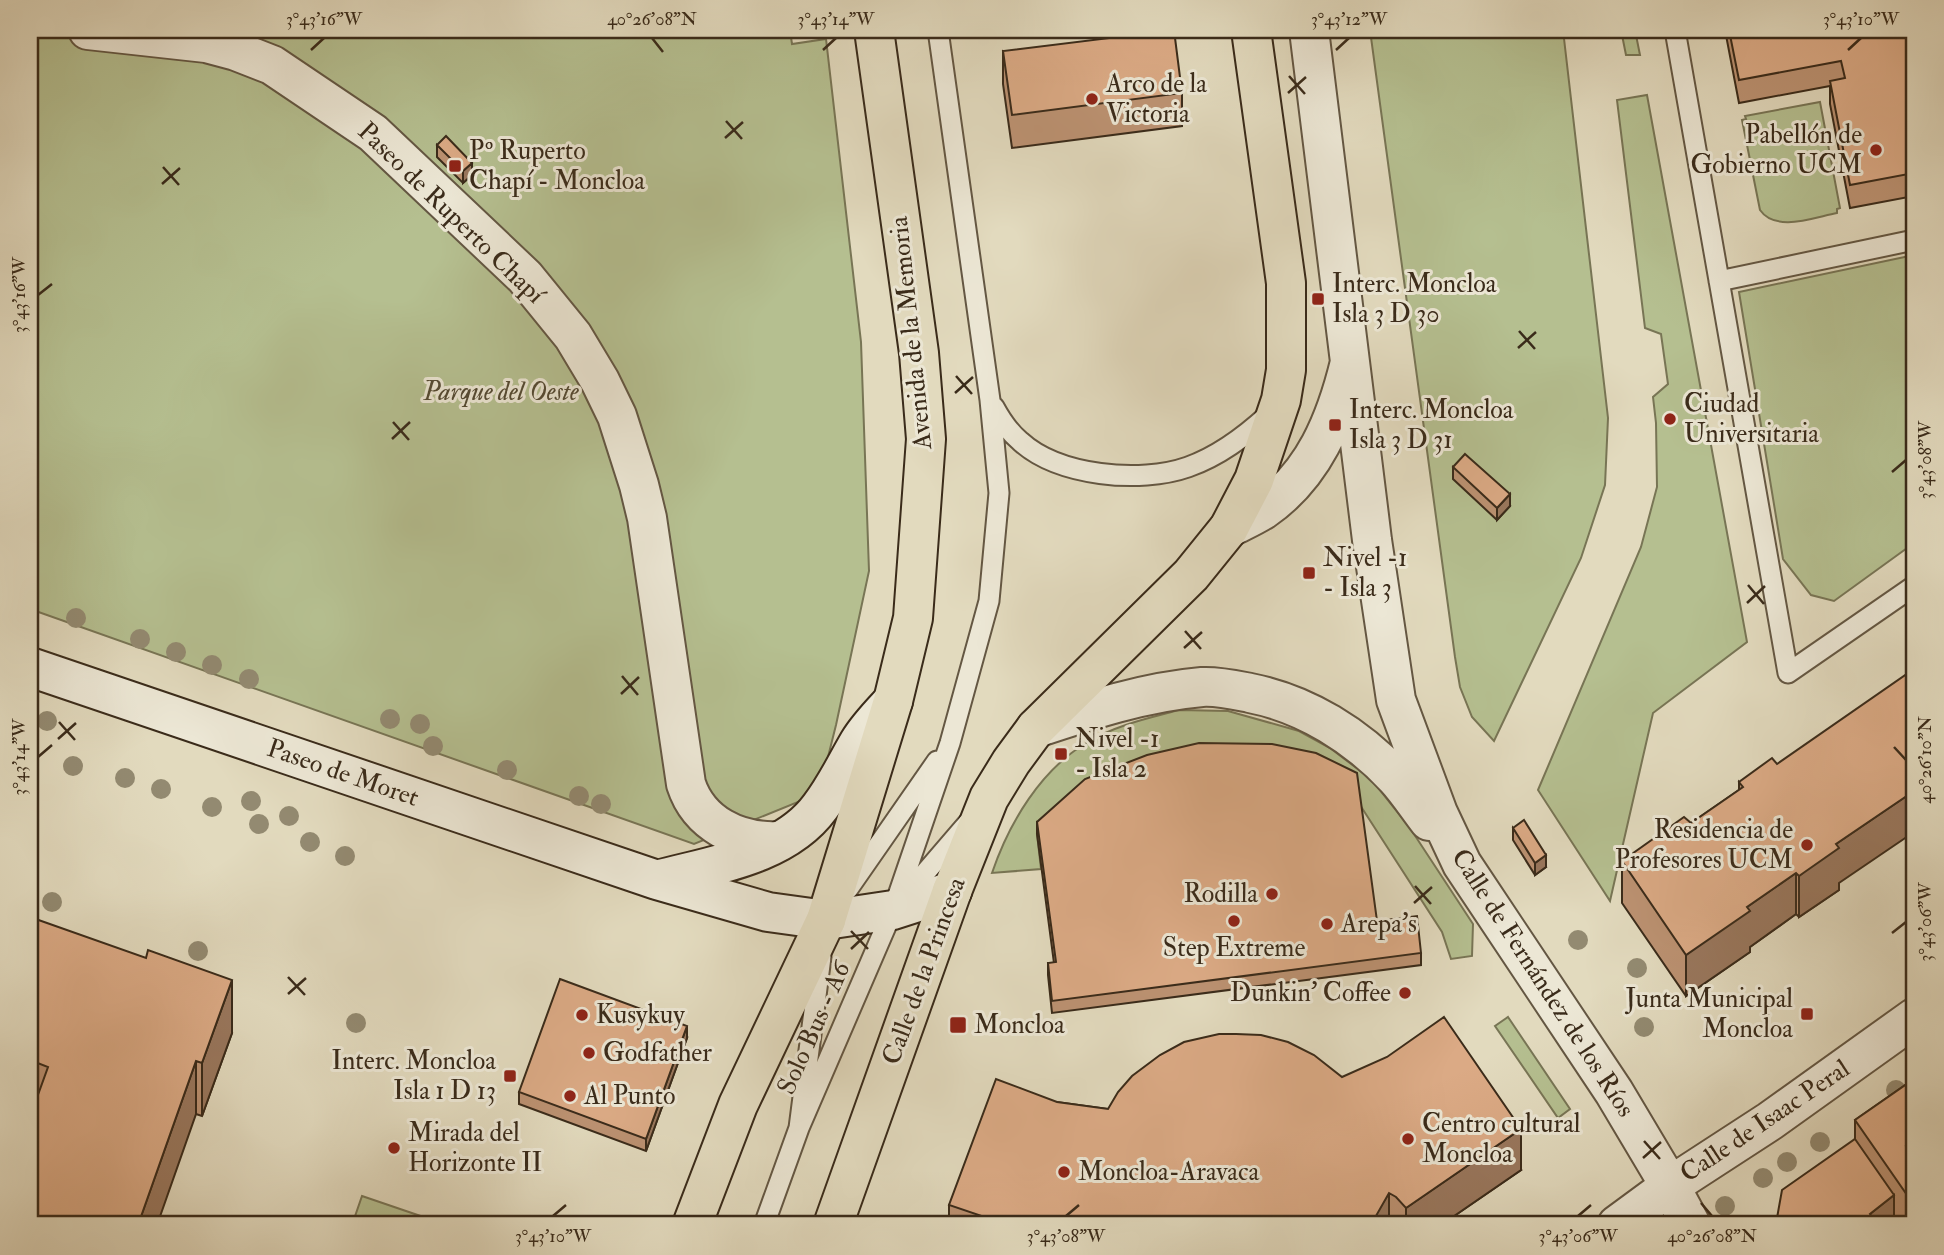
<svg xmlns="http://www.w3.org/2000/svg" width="1944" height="1255" viewBox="0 0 1944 1255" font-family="'IM FELL Double Pica',serif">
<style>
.green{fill:#b5bf90;stroke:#787555;stroke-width:2}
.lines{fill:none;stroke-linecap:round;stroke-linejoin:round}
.lane-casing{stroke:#645743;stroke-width:23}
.street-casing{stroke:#645743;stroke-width:42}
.secondary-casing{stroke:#3a2b1a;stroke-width:42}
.primary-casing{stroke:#3a2b1a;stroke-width:42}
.highway-casing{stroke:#3a2b1a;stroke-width:42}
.lane{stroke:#ece7d5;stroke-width:19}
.street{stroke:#ece7d5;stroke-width:38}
.secondary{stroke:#ece7d5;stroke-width:38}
.primary{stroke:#e2dabe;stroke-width:38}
.highway{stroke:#e2dabe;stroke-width:38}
.tree{fill:#938a71}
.wall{fill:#bc9272;stroke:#3a2b1a;stroke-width:2}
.shaded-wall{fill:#99775d;stroke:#3a2b1a;stroke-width:2}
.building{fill:#dbaa85;stroke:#3a2b1a;stroke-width:2}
.ticks{fill:none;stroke:#3a2b1a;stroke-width:2.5}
.poi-dot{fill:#8f2418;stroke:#ece7d5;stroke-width:2.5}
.labels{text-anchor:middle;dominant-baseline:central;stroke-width:6;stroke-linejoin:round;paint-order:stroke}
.poi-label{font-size:26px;fill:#3a2b1a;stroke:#ece7d5;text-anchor:start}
.street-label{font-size:26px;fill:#3a2b1a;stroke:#ece7d5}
.park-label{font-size:26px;font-style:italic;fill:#534932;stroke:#ece7d5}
.neatline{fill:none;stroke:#3a2b1a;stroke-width:2.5}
.ticks-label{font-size:18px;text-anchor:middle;fill:#3a2b1a}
</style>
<rect width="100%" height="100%" fill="#e2dabe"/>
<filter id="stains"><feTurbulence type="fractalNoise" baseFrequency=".00286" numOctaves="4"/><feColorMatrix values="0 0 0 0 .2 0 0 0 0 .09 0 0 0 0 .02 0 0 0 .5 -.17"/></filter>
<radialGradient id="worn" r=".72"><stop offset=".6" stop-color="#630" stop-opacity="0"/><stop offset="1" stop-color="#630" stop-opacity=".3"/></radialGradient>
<path class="green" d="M30 30H790L792 44 826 39 861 342 869 571 836 725 825 769 803 800 694 844 30 609Z
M1370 30H1563L1608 418 1605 485 1581 558 1494 741 1472 717 1460 687 1455 657Z
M1621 30H1635L1640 55H1626Z
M1647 95 1747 642 1653 713 1610 901 1538 790 1641 547 1657 487 1656 423 1653 397 1668 384 1661 334 1645 328 1617 100Z
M1820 102 1840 208 1837 209V213C1815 217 1776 233 1760 210L1742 120 1746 119 1745 116Z
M1914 255V543L1834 601 1811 595 1783 559 1739 292Z
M1179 710 1228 711 1299 731 1330 748 1371 779 1410 828 1473 924 1472 956 1451 959 1442 932 1360 805 1037 834 1041 869 992 873C1009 823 1041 769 1088 742 1116 725 1149 718 1179 710Z
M1508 1017 1570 1109 1558 1118 1495 1026Z
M362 1196 447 1225H352Z"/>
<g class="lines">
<defs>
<path id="lane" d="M1675 30 1788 673 1914 586
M1719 281 1914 240
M994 407C1001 420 1008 431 1020 441 1058 476 1140 484 1188 467 1219 456 1244 437 1268 415
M848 889 937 761
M901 901 968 823
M799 1128 893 910 950 743 989 601 999 493 990 400 938 30
M764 1225 799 1128 821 957"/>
<path id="street" d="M88 30 206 43 236 51 272 65 373 133 525 277 573 336 600 381 617 416 639 485 647 518 686 784C699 824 738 843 779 841
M1350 362 1372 540 1396 700 1438 813 1462 864 1614 1092 1670 1186 1691 1225
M1229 528C1240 522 1252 517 1263 510 1314 475 1336 420 1350 362L1309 30
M1036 728C1090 710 1144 692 1202 687 1218 686 1235 690 1250 693 1306 704 1357 736 1396 778 1408 791 1418 807 1429 821
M1617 1225 1670 1186 1770 1121 1914 1018"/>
<path id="secondary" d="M30 667 657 880 768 912 826 920 893 910 952 891
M657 880C713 865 784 856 820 807 836 786 846 764 859 742 868 727 881 714 893 701"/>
<path id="primary" d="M692 1225 738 1105 826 920
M833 1225 952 891"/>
<path id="highway" d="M952 891 989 798 1011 762 1036 728 1191 575 1229 528 1254 480 1281 400 1286 370V283L1251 30
M826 920 893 701 913 618 926 439 919 353 874 30"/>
</defs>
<use href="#lane" class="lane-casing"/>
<use href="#street" class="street-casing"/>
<use href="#secondary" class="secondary-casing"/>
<use href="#primary" class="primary-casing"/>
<use href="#highway" class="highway-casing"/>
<use href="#lane" class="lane"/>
<use href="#street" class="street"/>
<use href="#secondary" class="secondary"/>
<use href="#primary" class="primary"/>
<use href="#highway" class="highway"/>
</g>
<g class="tree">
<circle cx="76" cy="618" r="10"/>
<circle cx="140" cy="639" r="10"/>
<circle cx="176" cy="652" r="10"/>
<circle cx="212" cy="665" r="10"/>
<circle cx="249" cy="679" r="10"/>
<circle cx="390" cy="719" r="10"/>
<circle cx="47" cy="721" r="10"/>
<circle cx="420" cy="724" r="10"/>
<circle cx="433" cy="746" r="10"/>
<circle cx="73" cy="766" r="10"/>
<circle cx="507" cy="770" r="10"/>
<circle cx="125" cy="778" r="10"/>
<circle cx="161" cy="789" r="10"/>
<circle cx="579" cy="796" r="10"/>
<circle cx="251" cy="801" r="10"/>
<circle cx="601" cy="804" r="10"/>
<circle cx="212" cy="807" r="10"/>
<circle cx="289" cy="816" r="10"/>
<circle cx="259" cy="824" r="10"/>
<circle cx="310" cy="842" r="10"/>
<circle cx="345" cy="856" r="10"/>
<circle cx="52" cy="902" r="10"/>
<circle cx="1578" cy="940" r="10"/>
<circle cx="198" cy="951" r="10"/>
<circle cx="1637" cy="968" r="10"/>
<circle cx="356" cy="1023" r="10"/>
<circle cx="1644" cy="1027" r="10"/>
<circle cx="1896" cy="1090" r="10"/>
<circle cx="1820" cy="1142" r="10"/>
<circle cx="1787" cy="1162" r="10"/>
<circle cx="1763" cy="1178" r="10"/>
<circle cx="1725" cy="1206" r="10"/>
</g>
<path class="wall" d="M1725 30H1914V196L1850 208 1830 104V86L1739 103Z
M1003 51 1182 93V126L1012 148 1003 84Z
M437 145 472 175 463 183 437 157Z
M1453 467 1510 506 1497 520 1453 479Z
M1739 782 1839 883V890L1799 917 1796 914 1750 947V952L1686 996 1622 903V861L1691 823 1739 790Z
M1037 822 1377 921 1421 953V965L1052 1013 1048 975V963H1054L1037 834Z
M1513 828 1546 867 1535 875 1513 840Z
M30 917 232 1033 202 1116 196 1114 30 1113Z
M687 1038 646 1151 519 1104V1092Z
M1342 1077 1521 1170 1441 1225H949V1205L1057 1102 1108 1109Z
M1914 1079V1225H1777V1218L1855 1139V1120Z"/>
<path class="shaded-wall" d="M472 163V175L463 183V171Z
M1510 494V506L1497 520V508Z
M1914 791V832L1839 883V890L1799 917V876L1836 844Z
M1546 855V867L1535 875V863Z
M1796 873V914L1750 947V952L1686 996V955L1747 907Z
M232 980V1033L202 1116V1063Z
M687 1026V1038L646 1151V1139Z
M196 1061V1114L157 1225H138Z
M1521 1129V1170L1441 1225H1406V1208Z
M1914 1141V1193L1906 1146Z
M1389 1193V1225H1369Z
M1894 1195V1225H1870V1214Z"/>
<path class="building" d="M1174 30 1182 93 1012 115 1003 51Z
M1729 30H1914V46H1912L1914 59V173L1850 185 1830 81 1845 78 1841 61 1739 80Z
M446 136 472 163 463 171 437 145Z
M1465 454 1510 494 1497 508 1453 467Z
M1914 669V791L1836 844 1839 848 1799 876 1796 873 1747 907 1750 911 1686 955 1622 861 1684 817 1691 823 1743 787 1739 782 1772 758 1777 764Z
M1199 743 1272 744 1316 753 1357 773 1377 921 1417 916 1421 953 1052 1001 1048 963 1056 962 1037 822 1085 779 1147 755Z
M1524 820 1546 855 1535 863 1513 828Z
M30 917 146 958 148 950 232 980 202 1063 196 1061 138 1225H30V1117L48 1067 30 1060Z
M560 979 687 1026 646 1139 519 1092Z
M1444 1017 1521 1129 1406 1208 1396 1197 1389 1193 1376 1216 1369 1225H1008L949 1205 996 1079 1057 1102 1108 1109 1118 1092 1132 1076 1160 1055 1184 1042 1219 1034H1236L1261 1035 1288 1042 1314 1055 1342 1077 1387 1057Z
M1914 1079V1141L1906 1146 1914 1159V1205L1855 1120Z
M1855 1139 1894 1195 1870 1214 1878 1225H1783L1777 1218 1782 1190Z"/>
<path class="ticks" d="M652 38 663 52M311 50 324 38M823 50 836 38M1336 50 1349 38M1848 50 1861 38M1289 76 1305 94M1288 93 1306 77M726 121 742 139M725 138 743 122M163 167 179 185M162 184 180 168M38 295 52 284M1519 331 1535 349M1518 348 1536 332M956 376 972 394M955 393 973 377M393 422 409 440M392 439 410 422M1892 472 1906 460M1748 585 1764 604M1747 603 1765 586M1185 631 1201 649M1184 648 1202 632M622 676 638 695M621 694 639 677M59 722 75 740M58 739 76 723M1894 747 1906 760M38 757 52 745M1415 886 1431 904M1414 903 1432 887M851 931 868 949M1892 933 1906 922M851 949 869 932M288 977 305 995M288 994 306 978M1644 1141 1660 1159M1643 1158 1661 1142M1701 1203 1712 1216M553 1216 566 1205M1066 1216 1079 1205M1578 1216 1591 1205"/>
<g class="poi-dot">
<circle cx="1092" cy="99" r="7"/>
<circle cx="1876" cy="150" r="7"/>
<rect x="448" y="159" width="14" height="14" rx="3.5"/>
<rect x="1311" y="292" width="14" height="14" rx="3.5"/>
<circle cx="1670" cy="419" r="7"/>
<rect x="1328" y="418" width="14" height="14" rx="3.5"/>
<rect x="1302" y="566" width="14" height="14" rx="3.5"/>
<rect x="1054" y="747" width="14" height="14" rx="3.5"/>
<circle cx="1807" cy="845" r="7"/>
<circle cx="1272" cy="894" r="7"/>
<circle cx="1234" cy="921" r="7"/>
<circle cx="1327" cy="924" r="7"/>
<circle cx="1405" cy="993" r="7"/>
<rect x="1800" y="1007" width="14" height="14" rx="3.5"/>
<circle cx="582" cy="1015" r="7"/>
<rect x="949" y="1016" width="18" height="18" rx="3.5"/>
<circle cx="589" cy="1053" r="7"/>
<rect x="503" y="1069" width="14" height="14" rx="3.5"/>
<circle cx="570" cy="1096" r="7"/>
<circle cx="1408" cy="1139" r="7"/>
<circle cx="394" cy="1148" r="7"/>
<circle cx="1064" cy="1172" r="7"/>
</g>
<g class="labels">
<g class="poi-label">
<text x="1106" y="84">Arco de la<tspan x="1106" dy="30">Victoria</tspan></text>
<text x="1862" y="135" text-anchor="end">Pabellón de<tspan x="1862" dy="30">Gobierno UCM</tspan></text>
<text x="469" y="151">Pº Ruperto<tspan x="469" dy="30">Chapí - Moncloa</tspan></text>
<text x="1332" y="284">Interc. Moncloa<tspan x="1332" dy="30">Isla 3 D 30</tspan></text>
<text x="1684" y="404">Ciudad<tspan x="1684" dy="30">Universitaria</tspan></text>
<text x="1349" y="410">Interc. Moncloa<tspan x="1349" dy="30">Isla 3 D 31</tspan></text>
<text x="1323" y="558">Nivel -1<tspan x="1323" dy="30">- Isla 3</tspan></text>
<text x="1075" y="739">Nivel -1<tspan x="1075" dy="30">- Isla 2</tspan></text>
<text x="1793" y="830" text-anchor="end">Residencia de<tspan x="1793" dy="30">Profesores UCM</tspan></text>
<text x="1258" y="894" text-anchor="end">Rodilla</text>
<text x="1341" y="924">Arepa's</text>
<text x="1234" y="948" text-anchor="middle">Step Extreme</text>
<text x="1391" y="993" text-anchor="end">Dunkin' Coffee</text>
<text x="1793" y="999" text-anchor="end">Junta Municipal<tspan x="1793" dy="30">Moncloa</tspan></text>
<text x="596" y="1015">Kusykuy</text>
<text x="974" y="1025">Moncloa</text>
<text x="603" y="1053">Godfather</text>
<text x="496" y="1061" text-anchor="end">Interc. Moncloa<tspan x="496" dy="30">Isla 1 D 13</tspan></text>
<text x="584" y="1096">Al Punto</text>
<text x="1422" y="1124">Centro cultural<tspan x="1422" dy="30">Moncloa</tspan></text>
<text x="408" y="1133">Mirada del<tspan x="408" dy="30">Horizonte II</tspan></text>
<text x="1078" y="1172">Moncloa-Aravaca</text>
</g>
<g class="street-label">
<text transform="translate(451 213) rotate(44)">Paseo de Ruperto Chapí</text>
<text transform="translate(911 333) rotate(-96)">Avenida de la Memoria</text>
<text transform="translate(343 773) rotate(19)">Paseo de Moret</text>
<text transform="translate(924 971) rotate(-70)">Calle de la Princesa</text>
<text transform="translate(1543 983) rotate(57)">Calle de Fernández de los Ríos</text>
<text transform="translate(814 1028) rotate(-66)">Solo Bus - A6</text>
<text transform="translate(1765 1121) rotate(-34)">Calle de Isaac Peral</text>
</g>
<g class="park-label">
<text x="501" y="392">Parque del Oeste</text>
</g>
</g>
<rect width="1944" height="1255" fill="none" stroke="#e2dabe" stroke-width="77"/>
<rect x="38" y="38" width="1868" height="1178" class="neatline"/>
<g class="ticks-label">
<text x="324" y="25">3°43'16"W</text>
<text x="652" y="25">40°26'08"N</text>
<text x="836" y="25">3°43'14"W</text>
<text x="1349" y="25">3°43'12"W</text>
<text x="1861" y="25">3°43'10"W</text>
<text transform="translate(19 295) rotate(-90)" y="6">3°43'16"W</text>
<text transform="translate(1925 460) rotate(-90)" y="6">3°43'08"W</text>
<text transform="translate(19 757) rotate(-90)" y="6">3°43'14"W</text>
<text transform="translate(1925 760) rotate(-90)" y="6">40°26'10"N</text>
<text transform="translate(1925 922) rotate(-90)" y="6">3°43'06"W</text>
<text x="553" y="1242">3°43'10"W</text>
<text x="1066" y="1242">3°43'08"W</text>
<text x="1578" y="1242">3°43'06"W</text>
<text x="1712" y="1242">40°26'08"N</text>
</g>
<rect width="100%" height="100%" filter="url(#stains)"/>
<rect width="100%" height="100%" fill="url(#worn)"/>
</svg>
